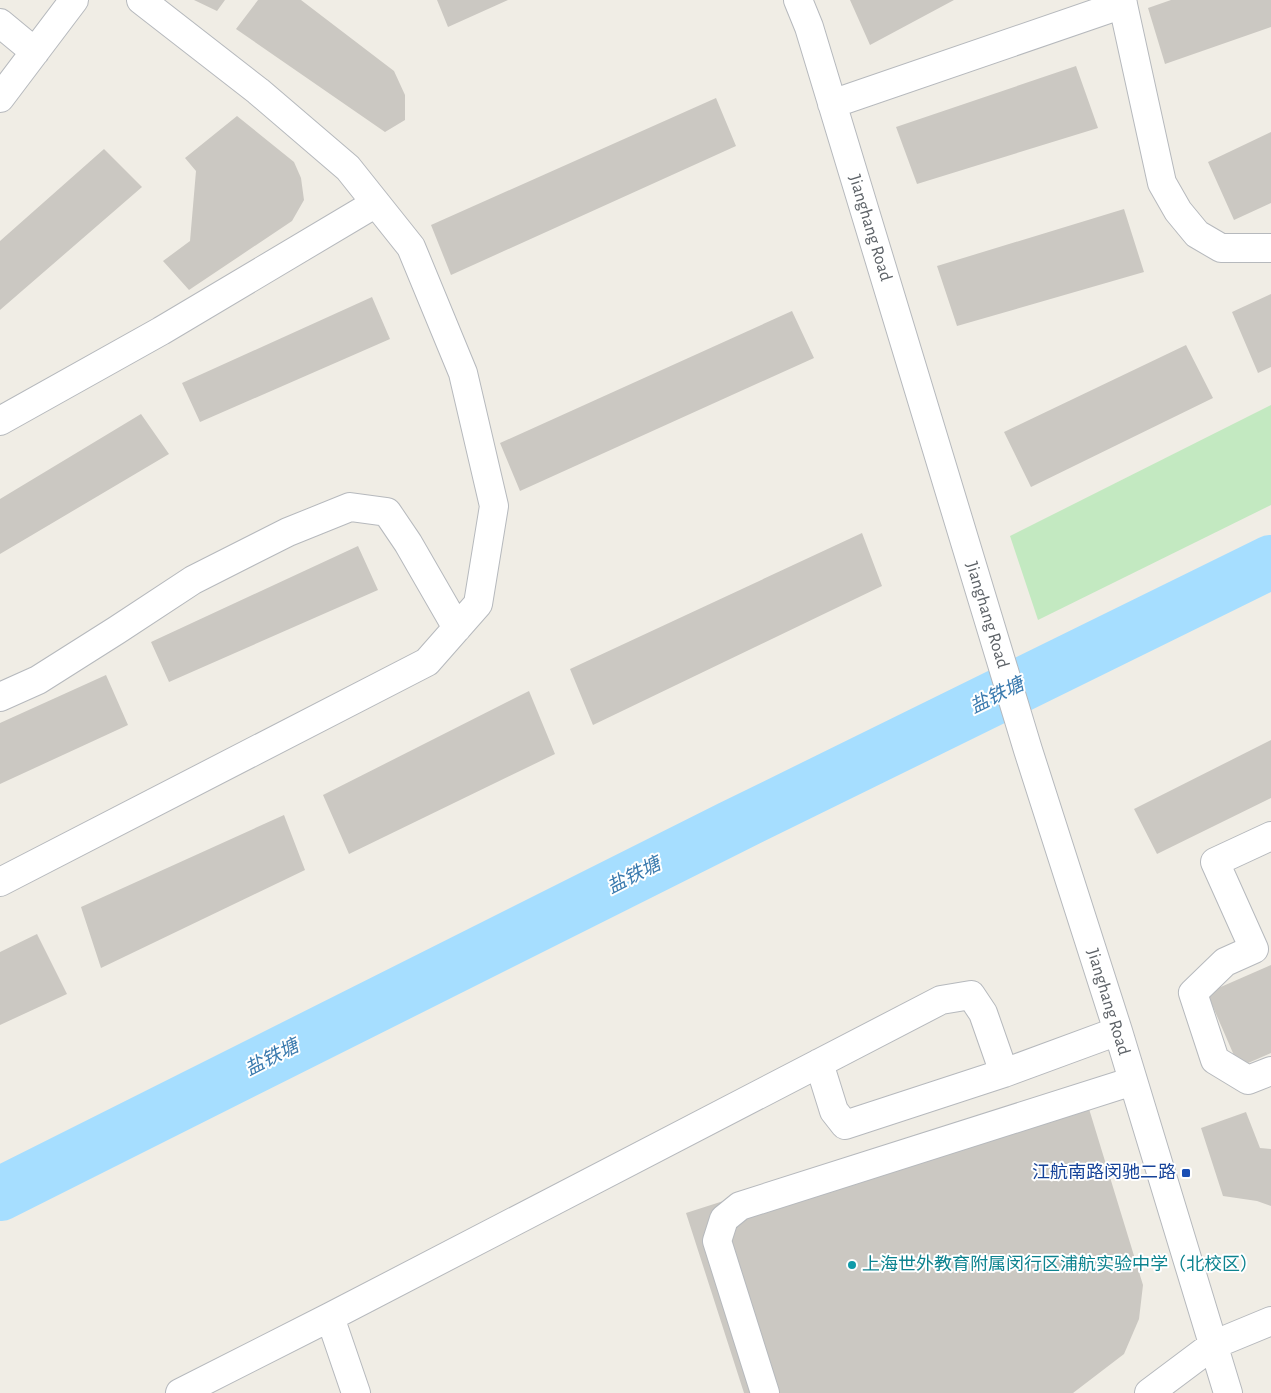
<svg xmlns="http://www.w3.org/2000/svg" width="1271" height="1393" viewBox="0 0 1271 1393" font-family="'Alegreya Sans','Noto Sans SC',sans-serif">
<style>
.green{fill:#c3e9c1}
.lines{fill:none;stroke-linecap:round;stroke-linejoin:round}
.river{stroke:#a6deff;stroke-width:54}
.building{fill:#cbc8c2}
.minor-casing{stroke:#b6b9bd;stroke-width:30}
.minor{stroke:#fff;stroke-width:28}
.transit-dot{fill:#1a4fb4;stroke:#fff;stroke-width:2}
.culture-dot{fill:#0f9aa8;stroke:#fff;stroke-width:2}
.labels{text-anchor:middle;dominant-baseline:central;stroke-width:4;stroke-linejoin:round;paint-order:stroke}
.street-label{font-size:18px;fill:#5d6267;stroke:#fff}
.transit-label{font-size:18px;fill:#164399;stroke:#fff;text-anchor:end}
.culture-label{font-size:18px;fill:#0d838f;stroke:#fff;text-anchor:start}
.water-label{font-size:19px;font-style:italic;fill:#3a7aae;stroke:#fff}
</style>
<rect width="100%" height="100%" fill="#f0ede5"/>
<path class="green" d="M1271 405V505L1038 620 1010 536Z"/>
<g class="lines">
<path class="river" d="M0 1194 730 828 1271 562"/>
</g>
<path class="building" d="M194 0H225L217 11Z
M258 0H301L394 71 405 95V120L385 132 236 29Z
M437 0H508L448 27Z
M850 0H954L870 45Z
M1171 0H1271V27L1165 64 1148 8Z
M1076 66 1098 128 917 184 896 127Z
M716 98 736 146 451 275 431 225Z
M237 116 294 162 301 178 304 200 292 221 189 290 163 261 190 241 196 171 185 158Z
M1271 132V203L1234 220 1208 162Z
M104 149 142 187 0 310V241Z
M1124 209 1144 272 957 326 937 266Z
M1271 294V367L1258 373 1232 312Z
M372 297 390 339 200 422 182 383Z
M792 311 814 358 520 491 500 443Z
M1186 345 1213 398 1031 487 1004 432Z
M141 414 169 454 0 554V499Z
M862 533 882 586 593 725 570 669Z
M358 546 378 590 169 682 151 642Z
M106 675 128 725 0 784V723Z
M529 691 555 754 349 854 323 795Z
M1271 740V798L1157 854 1134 809Z
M284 815 305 870 101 968 81 907Z
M37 934 67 994 0 1025V952Z
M1271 965V1053L1239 1067 1207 993Z
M1082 1086 1143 1285 1139 1319 1124 1354 1073 1393H744L686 1213Z
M1246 1112 1260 1148 1271 1149V1206L1257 1201 1223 1196 1201 1128Z"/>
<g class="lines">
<defs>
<path id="minor" d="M798 0 809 27 1028 750 1118 1031 1228 1393
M1122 0 1162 183 1178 211 1197 234 1221 248H1271
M0 23 35 52
M0 98 74 0
M832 104 1123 4
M0 421 161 331 376 203
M0 697 38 680 117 630 193 580 288 532 350 507 387 512 408 543 457 628
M1271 836 1215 862 1254 949 1225 962 1193 993 1215 1060 1248 1080 1271 1071
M0 882 427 662 478 604 494 506 463 373 411 247 348 168 258 91 141 0
M819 1063 834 1111 845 1125 1004 1073
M330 1317 356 1393
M180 1393 330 1317 941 1000 971 995 983 1013 1004 1073 1118 1031
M765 1393 717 1241 724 1219 740 1206 1133 1081
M1149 1393 1213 1345 1271 1321"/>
</defs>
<use href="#minor" class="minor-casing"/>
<use href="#minor" class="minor"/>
</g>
<rect class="transit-dot" x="1181" y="1168" width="10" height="10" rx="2.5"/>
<circle class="culture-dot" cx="852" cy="1265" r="5"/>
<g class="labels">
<g class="street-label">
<text transform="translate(870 228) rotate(73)">Jianghang Road</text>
<text transform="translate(987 615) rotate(73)">Jianghang Road</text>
<text transform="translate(1108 1002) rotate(73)">Jianghang Road</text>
</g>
<g class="transit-label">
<text x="1176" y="1173">江航南路闵驰二路</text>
</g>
<g class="culture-label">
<text x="862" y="1265">上海世外教育附属闵行区浦航实验中学（北校区）</text>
</g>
<g class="water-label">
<text transform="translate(997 696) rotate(-26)">盐铁塘</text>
<text transform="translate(634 876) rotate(-27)">盐铁塘</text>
<text transform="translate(272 1058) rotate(-27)">盐铁塘</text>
</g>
</g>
</svg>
